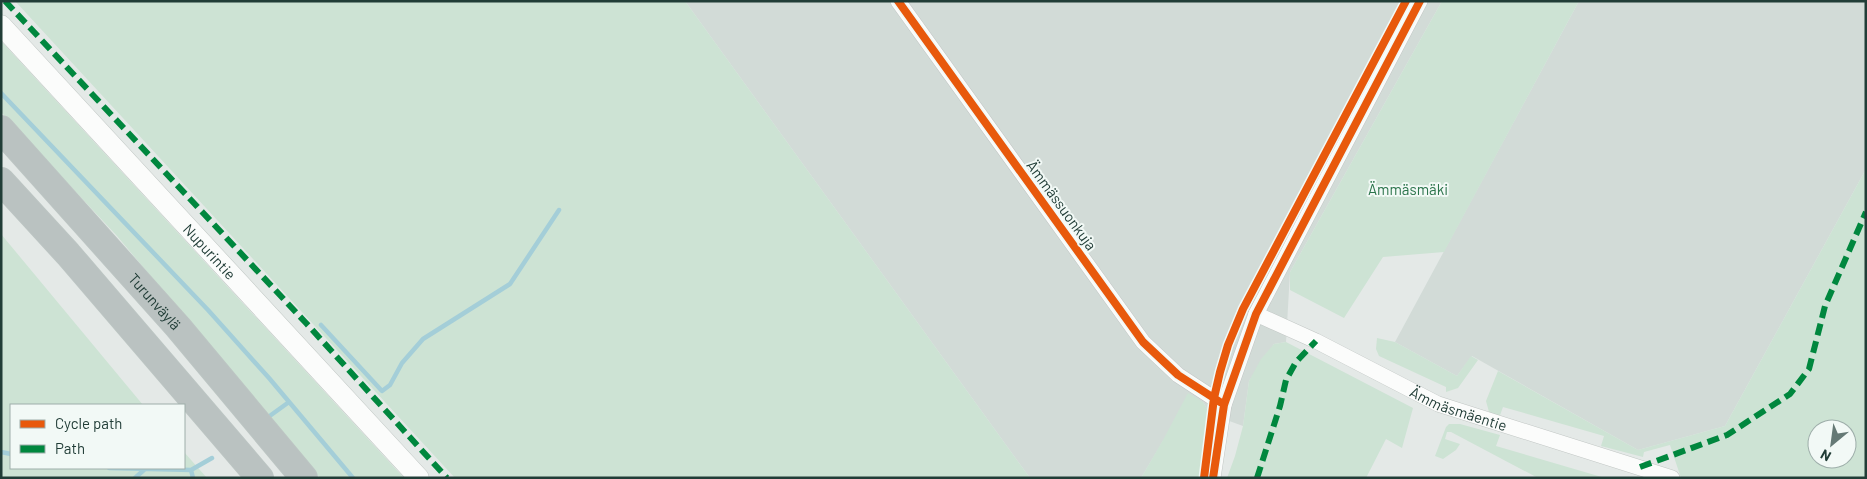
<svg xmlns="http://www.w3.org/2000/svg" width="1867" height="479" viewBox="0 0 1867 479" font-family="Barlow,sans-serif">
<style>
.built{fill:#d2dbd7}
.green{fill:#cde3d4;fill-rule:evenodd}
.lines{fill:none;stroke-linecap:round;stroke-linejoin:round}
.stream{stroke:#a4ced8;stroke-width:4.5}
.street-casing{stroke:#c1c6c4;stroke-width:16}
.secondary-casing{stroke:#c0c7c4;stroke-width:21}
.highway-casing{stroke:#bcc5c3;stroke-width:28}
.street{stroke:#fbfcfb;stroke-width:15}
.secondary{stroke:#fbfcfb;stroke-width:20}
.highway{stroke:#bac2c1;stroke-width:26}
.quiet{stroke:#00873e;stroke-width:6;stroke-dasharray:12 6;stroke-linecap:butt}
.cycleway-casing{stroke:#f2f9f6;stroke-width:11}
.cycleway{stroke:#e8590c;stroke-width:8}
.labels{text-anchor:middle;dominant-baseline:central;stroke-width:4;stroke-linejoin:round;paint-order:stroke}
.park-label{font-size:15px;fill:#2b744b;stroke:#f2f9f6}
.street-label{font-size:15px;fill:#213d37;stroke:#f2f9f6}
</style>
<rect width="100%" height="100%" fill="#e4e9e7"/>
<path class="built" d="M685 1H1442L1290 272 1286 342 1274 344 1249 381 1243 426 1210 414 1203 402 1163 441 1141 478H1030Z
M1579 1H1866V169L1725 426 1638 450 1472 356 1457 376 1395 342Z"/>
<path class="green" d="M15 1H685L1030 478H455Z
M1442 1H1579L1444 252 1383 257 1344 318 1290 290V272Z
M1 41 404 478H320L117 236 1 112Z
M1866 169V478H1681L1670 445 1644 452 1643 457 1601 446 1604 436 1503 407 1499 418 1489 412 1486 401 1498 371 1638 450 1725 426ZM1817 429H1847V459H1817Z
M1 234 143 405H11V468H184V452L207 478H1Z
M1377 338 1395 342 1457 376 1471 356 1478 360 1458 388 1446 392V387L1379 356 1376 349Z
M1286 342 1413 408 1402 448 1386 439 1366 478H1227L1235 456 1243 426 1249 381 1261 359 1274 344Z
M1188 393 1203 402 1210 414 1202 478H1141L1163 440Z
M1449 424H1460L1500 435 1496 446 1605 478H1538L1451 432H1447L1445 439 1460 444 1456 450 1443 459 1435 456 1446 427Z"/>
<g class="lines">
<path class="stream" d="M1 93 208 310 269 378 353 478
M321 325 382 391 390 385 402 363 423 339 510 284 559 210
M271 415 289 402
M1 452 11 454
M109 468 191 470
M191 470 212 458
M191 470 193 478
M135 478 145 469"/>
<defs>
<g id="street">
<path d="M898 1 1143 342 1178 375 1224 405"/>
<path id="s1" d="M1256 314 1316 341 1438 404 1672 478"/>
<path d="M1213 478 1224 405 1256 314 1420 1"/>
</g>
<g id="secondary">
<path id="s2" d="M1 25 419 478"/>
</g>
<g id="highway">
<path id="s3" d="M1 129 178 327 304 478"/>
<path d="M1 181 68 254 260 478"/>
</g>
</defs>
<use href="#street" class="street-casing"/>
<use href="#secondary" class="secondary-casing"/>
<use href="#highway" class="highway-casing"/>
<use href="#street" class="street"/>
<use href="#secondary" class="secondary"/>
<use href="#highway" class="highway"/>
<path class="quiet" d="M5 1 306 323 447 478
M1640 467 1727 435 1790 394 1809 369 1825 306 1866 212
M1257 478 1280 406 1286 380 1296 362 1316 341"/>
<defs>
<path id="cycleway" d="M898 1 1143 342 1178 375 1220 402
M1204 478 1214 398 1220 372 1228 345 1243 309 1406 1
M1213 478 1224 405 1256 314 1420 1"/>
</defs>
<use href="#cycleway" class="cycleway-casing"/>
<use href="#cycleway" class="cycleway"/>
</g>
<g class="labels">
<g class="park-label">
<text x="1408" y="189">Ämmäsmäki</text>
</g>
<g class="street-label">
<text transform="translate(1062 205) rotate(54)">Ämmässuonkuja</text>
<text stroke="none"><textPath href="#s2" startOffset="308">Nupurintie</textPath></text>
<text stroke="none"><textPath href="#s3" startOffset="231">Turunväylä</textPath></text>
<text stroke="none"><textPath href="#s1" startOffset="224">Ämmäsmäentie</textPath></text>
</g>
</g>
<rect width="1867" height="479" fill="none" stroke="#213d37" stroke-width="5"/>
<rect x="10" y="404" width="175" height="65" fill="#f2f9f6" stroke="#9eaeaa"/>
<rect x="20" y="420" width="25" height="8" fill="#e8590c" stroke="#9eaeaa"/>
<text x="55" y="429" font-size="15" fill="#213d37">Cycle path</text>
<rect x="20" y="445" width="25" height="8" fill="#00873e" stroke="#9eaeaa"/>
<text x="55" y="454" font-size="15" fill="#213d37">Path</text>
<g transform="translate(1832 444) rotate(209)"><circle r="24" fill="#f2f9f6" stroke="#9eaeaa"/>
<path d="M0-4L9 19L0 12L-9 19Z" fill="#657975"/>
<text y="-8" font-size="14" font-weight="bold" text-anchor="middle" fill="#213d37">N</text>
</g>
</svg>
